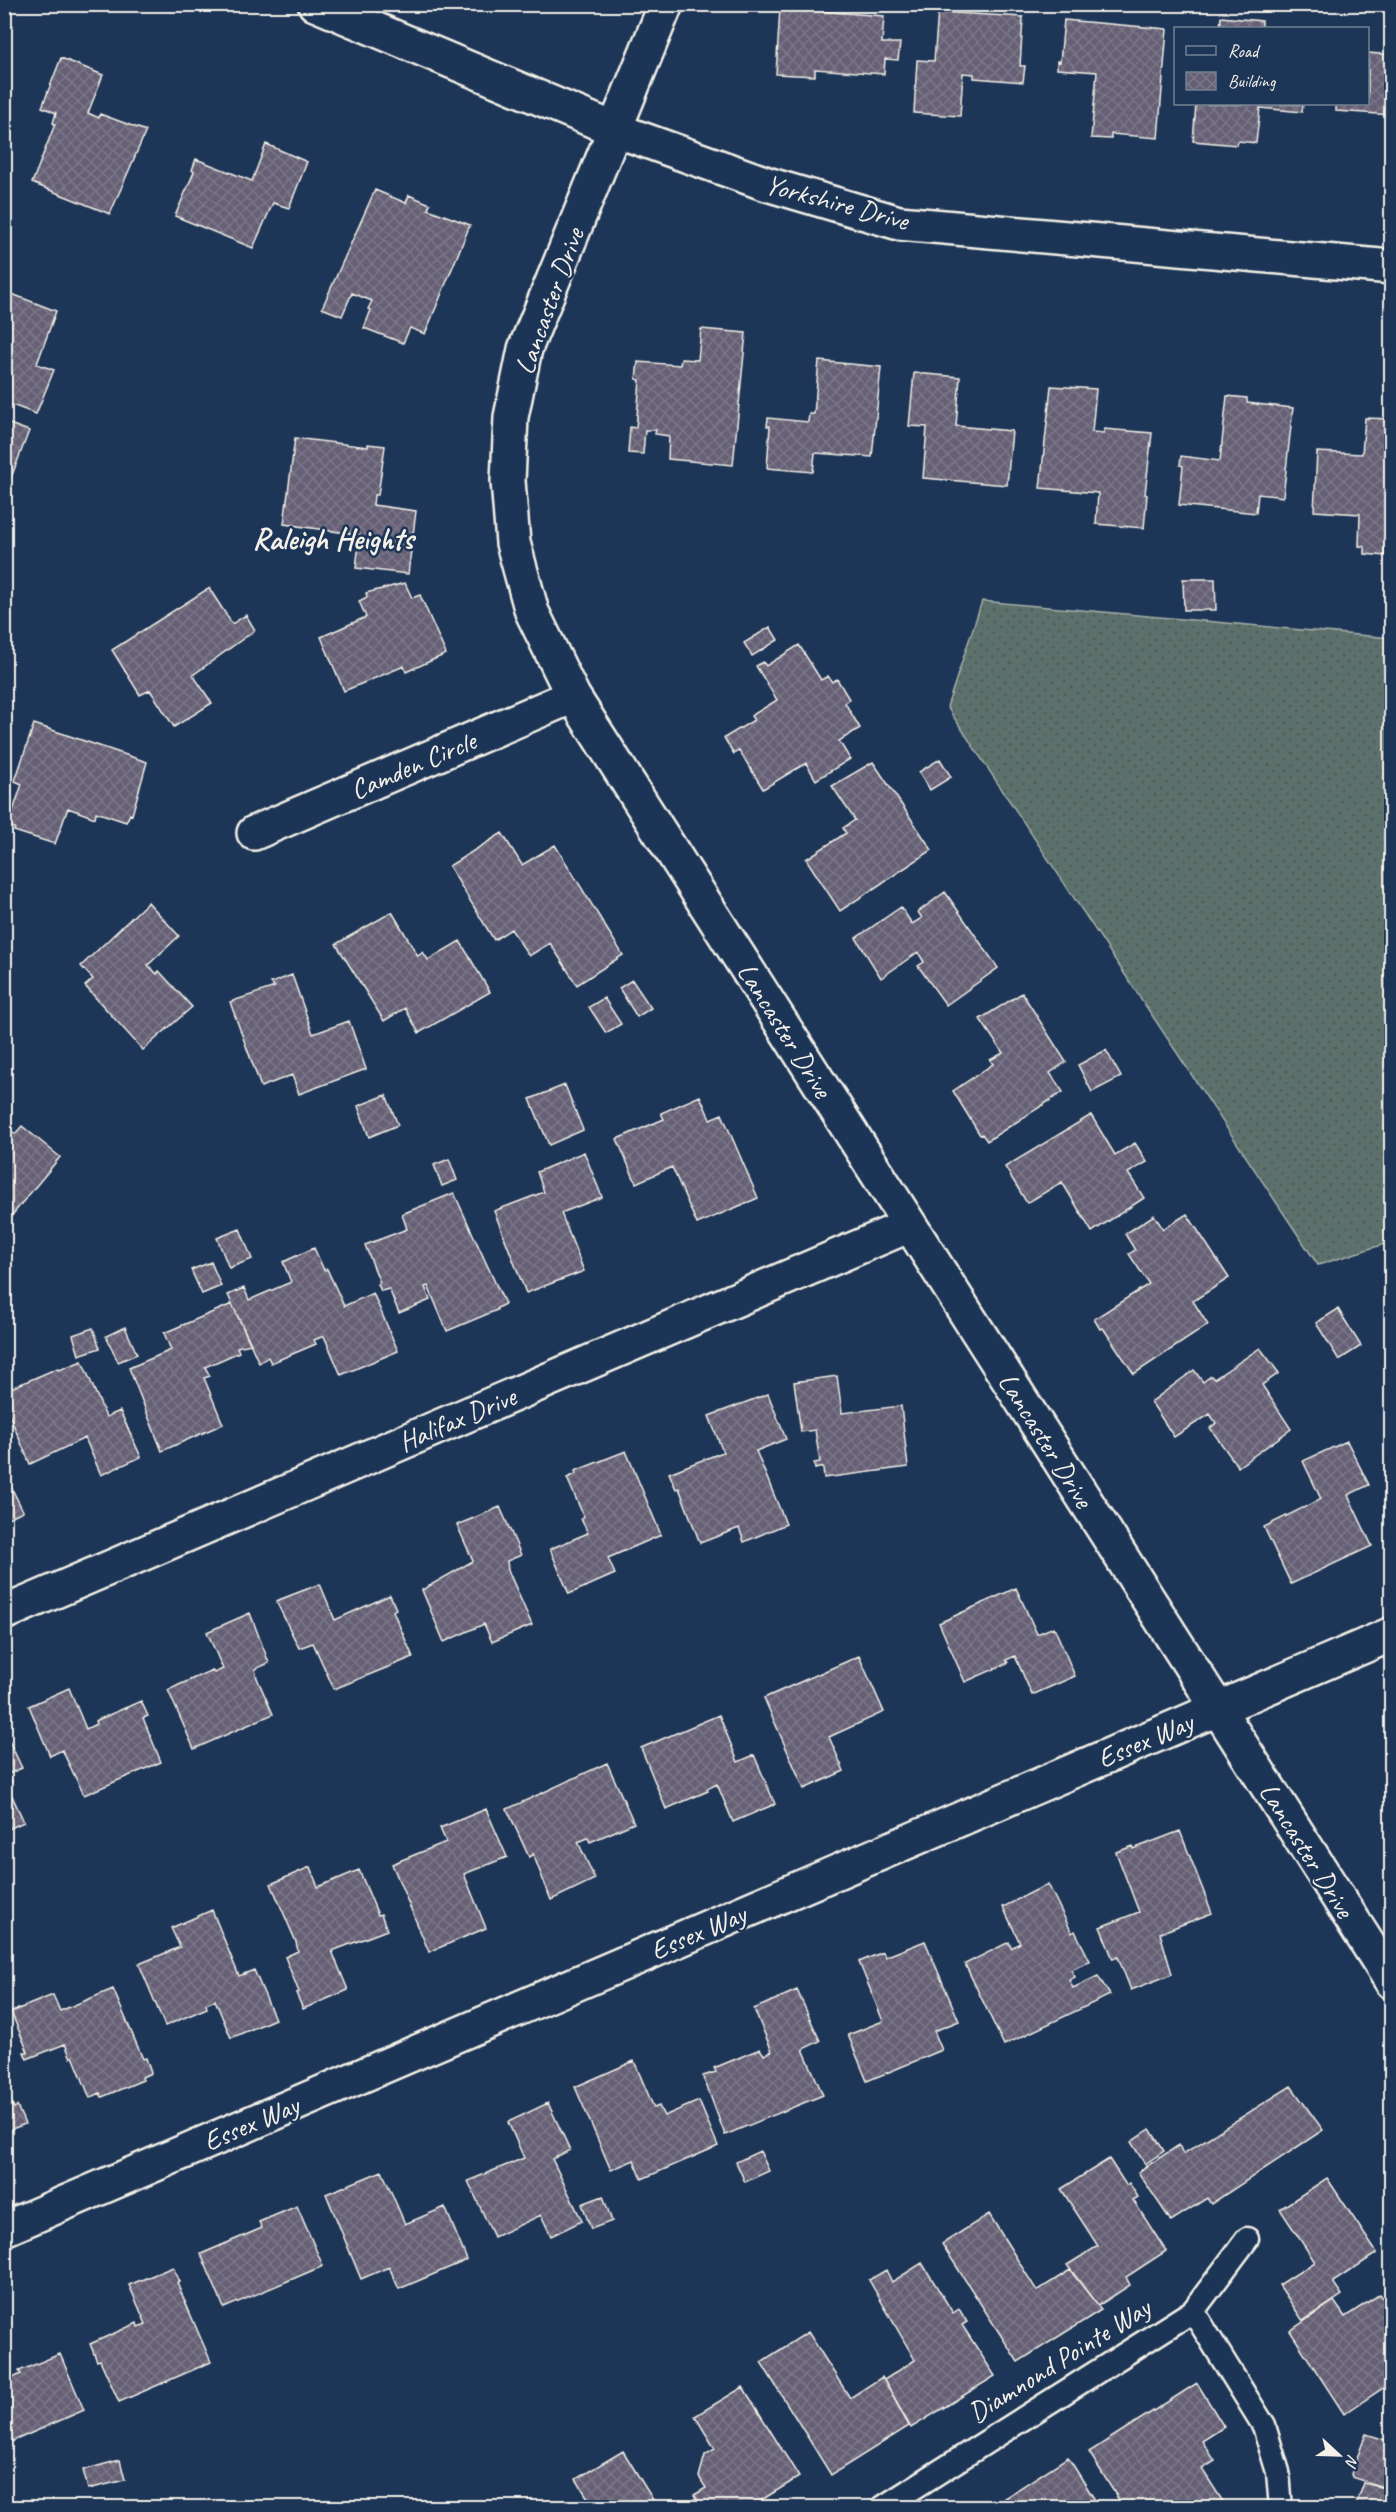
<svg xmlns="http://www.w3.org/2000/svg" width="1396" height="2512" viewBox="0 0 1396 2512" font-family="Caveat,sans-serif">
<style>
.grass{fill:url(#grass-dots);stroke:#a8b1aa;stroke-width:1.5}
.building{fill:url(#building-cross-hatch);stroke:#f4f1e8;stroke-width:1.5}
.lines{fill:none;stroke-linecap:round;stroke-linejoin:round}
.lane-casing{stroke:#f4f1e8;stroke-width:27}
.street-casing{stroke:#f4f1e8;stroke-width:38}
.lane{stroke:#1d3557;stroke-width:22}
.street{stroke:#1d3557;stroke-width:33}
.labels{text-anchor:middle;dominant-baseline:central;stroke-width:5;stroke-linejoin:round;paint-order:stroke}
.street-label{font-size:28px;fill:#f4f1e8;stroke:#1d3557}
.neighbourhood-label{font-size:30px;font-weight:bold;fill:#f4f1e8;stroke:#1d3557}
</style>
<defs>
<pattern id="grass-dots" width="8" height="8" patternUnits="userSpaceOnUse" patternTransform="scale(1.5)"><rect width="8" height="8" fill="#5c716c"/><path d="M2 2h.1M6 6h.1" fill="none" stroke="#525a57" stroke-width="1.8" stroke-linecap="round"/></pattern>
<pattern id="building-cross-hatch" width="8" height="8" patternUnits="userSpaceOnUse" patternTransform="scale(1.5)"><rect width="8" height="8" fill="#656074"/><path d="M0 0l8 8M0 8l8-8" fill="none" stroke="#7c7788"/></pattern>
</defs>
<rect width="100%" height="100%" fill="#1d3557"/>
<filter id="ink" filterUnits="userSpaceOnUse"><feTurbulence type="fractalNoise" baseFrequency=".0167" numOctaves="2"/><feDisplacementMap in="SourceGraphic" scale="12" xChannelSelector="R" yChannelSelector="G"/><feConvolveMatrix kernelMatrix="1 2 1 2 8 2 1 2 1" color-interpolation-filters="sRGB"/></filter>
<g filter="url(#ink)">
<path class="grass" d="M982 601 1391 638V1242L1318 1265 947 707Z"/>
<path class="building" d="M780 8 884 16 882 43H900L898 60 885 59 884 74 815 69V76L776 74Z
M938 12 1023 17 1020 66H1025L1023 82 974 78V74L963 73 960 116 914 113 917 60 934 61Z
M1221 17 1262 21V28H1220Z
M1064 20 1167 29 1158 138 1111 134V139L1091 138 1097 72 1057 69V61L1060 62Z
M1368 53 1392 55V115L1336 111V104H1368Z
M61 58 103 75 88 113 99 118 100 114 146 131 110 214 32 183 55 124 53 123 56 113 42 107Z
M1196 104H1303L1302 112 1260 108 1256 143 1238 141 1237 145 1193 141Z
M266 144 307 162 289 208 273 203 253 248 175 216 194 172 192 170 196 159 252 181Z
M375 190 406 203 409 195 430 204 428 209 470 225 425 334 410 328 403 343 364 328 371 310 368 309 372 301 352 293 342 316 322 308Z
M4 291 56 311 37 364 54 370 36 414 4 402Z
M701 329 746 333 733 465 668 459 669 436 655 434 656 430H645L643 454 628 453 630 427 636 428 640 380 636 379 638 362 680 365 681 359 698 360Z
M819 361 881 367 872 457 815 453 813 472 767 468 770 426H767L768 418 808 422 809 414H814Z
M914 373 960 377 956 426 1012 431 1007 485 923 478 927 427 909 426Z
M1051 386 1096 389 1092 432 1104 433V429L1152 433 1145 494 1147 495 1144 528 1096 524 1098 493 1040 488Z
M1227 396 1247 398V403L1293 408 1283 497 1258 494 1256 513 1179 505 1183 466 1180 465 1181 456 1220 461Z
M1365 418 1392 419V549H1385V556L1365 554V547L1359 546 1360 514 1314 511 1317 452 1362 454Z
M4 422 29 431 4 496Z
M295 438 368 447V444L385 446 378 495H374L373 505 416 511 408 574 356 568 360 535 284 524Z
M1183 579H1215L1216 610H1184Z
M405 583 412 598 420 595 446 654 406 672 404 666 344 691 321 637 366 617 359 601 367 597 366 593Z
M209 588 232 624 246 615 255 630 193 675 212 703 174 727 150 690 140 695 112 650Z
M770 627 778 640 752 656 744 643Z
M799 645 821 680 828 676 832 682 837 679 849 699 845 703 860 728 839 741 850 759 816 780 806 763 763 789 739 750 734 754 724 738 754 720 751 716 777 700 756 666 763 662 766 666Z
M34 724 147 762 132 815 130 814 126 822 96 812 95 818 68 808 55 844 14 831 15 828 8 826 22 784 15 781Z
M940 759 951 777 930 790 919 772Z
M873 762 932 850 840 911 806 859 846 833 843 828 855 820 832 786Z
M502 833 522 865 555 845 623 955 577 985 550 943 529 956 511 929 494 940 449 866Z
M945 892 998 968 946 1005 918 966 924 962 918 952 881 978 856 938 901 907 912 924 922 918 918 912Z
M148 902 179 936 148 965 157 974 159 971 192 1007 143 1050 85 986 93 979 81 966Z
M392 912 418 956 423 952 428 960 460 941 490 992 419 1033 405 1008 384 1021 336 944Z
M292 975 313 1034 349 1021 366 1069 299 1094 292 1075 261 1087 230 1002 275 987 271 983Z
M632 980 651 1008 637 1017 619 988Z
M1022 993 1066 1062 1050 1073 1063 1092 987 1141 982 1134 980 1135 953 1091 993 1064 990 1060 1003 1053 980 1019Z
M604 998 621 1024 606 1033 589 1007Z
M1106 1050 1121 1077 1092 1092 1078 1065Z
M565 1085 583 1130 549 1145 530 1099Z
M386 1095 398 1125 369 1137 358 1106Z
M700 1096 710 1119 722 1114 758 1198 697 1224 672 1167 636 1183 617 1139 664 1119 661 1113Z
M1091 1115 1115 1155 1135 1143 1147 1162 1128 1173 1144 1198 1092 1232 1062 1182 1027 1203 1005 1167Z
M4 1125 15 1134 22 1126 60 1157 4 1225Z
M584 1152 602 1197 561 1213 584 1271 526 1293 494 1211 544 1192 537 1172Z
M449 1159 457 1180 442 1186 434 1165Z
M454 1193 505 1304 497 1308V1310L447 1331 428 1286 425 1287 430 1300 399 1313 389 1289 381 1291 378 1284 380 1283 365 1245 407 1229 402 1214Z
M1187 1214 1229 1278 1193 1301 1208 1325 1134 1374 1103 1328 1100 1329 1094 1319 1149 1284 1129 1254 1135 1250 1125 1234 1154 1215 1163 1229Z
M240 1229 252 1259 229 1268 217 1238Z
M314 1248 324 1270 327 1269 344 1306 373 1293 398 1351 341 1375 324 1336 314 1340 316 1344 271 1363 268 1357 259 1363 228 1295 244 1288 249 1300 291 1282 283 1262Z
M211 1262 221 1286 202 1294 191 1270Z
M232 1304 251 1344 237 1347 239 1352 205 1367 210 1376 204 1378 223 1424 162 1451 129 1368 171 1350 164 1333Z
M1338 1309 1361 1346 1339 1360 1316 1323Z
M125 1327 137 1354 118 1362 106 1336Z
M93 1328 100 1348 79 1355 73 1335Z
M1260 1348 1279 1373 1262 1385 1291 1429 1238 1467 1210 1428 1216 1423 1210 1414 1174 1437 1151 1402 1194 1370 1203 1382 1211 1376 1214 1379Z
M82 1361 106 1417 120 1411 141 1457 101 1475 85 1438 30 1464 5 1405 4 1391 58 1368 59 1370Z
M837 1376 842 1413 901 1406 908 1467 824 1478 823 1467 815 1469 814 1463 820 1462 815 1430 801 1432 794 1382Z
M768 1394 786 1439 756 1451 786 1524 744 1542 739 1528 700 1543 679 1488 676 1489 669 1473 723 1452 709 1416Z
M1347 1441 1369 1485 1348 1495 1372 1546 1291 1584 1264 1527 1321 1499 1303 1461Z
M626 1451 661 1535 608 1558 615 1574 569 1594 550 1549 588 1533 581 1519 584 1517 567 1478 576 1474 575 1471Z
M4 1473 23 1511 4 1520Z
M500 1507 521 1555 507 1561 508 1570 532 1625 492 1642 484 1624 444 1642 422 1590 473 1561 457 1525Z
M320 1584 335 1620 390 1595 396 1609 393 1611 413 1657 334 1689 313 1643 299 1648 276 1601Z
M1016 1588 1037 1634 1054 1627 1075 1676 1032 1695 1015 1656 1006 1660 1008 1663 965 1682 939 1623Z
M250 1613 269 1663 255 1669 257 1678 273 1714 194 1749 168 1690 212 1670 214 1673 223 1669 207 1632Z
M859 1656 884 1712 829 1737 844 1771 804 1789 764 1698Z
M69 1688 86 1729 96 1724 95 1721 141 1701 148 1716 143 1718 161 1762 84 1795 62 1750 50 1756 29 1706Z
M719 1715 738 1762 754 1755 775 1804 733 1822 717 1784 707 1789 708 1791 666 1809 641 1748Z
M4 1730 22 1768 8 1774 12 1782 7 1785 24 1822 4 1831Z
M607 1763 634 1823 590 1842 588 1838 578 1842 595 1879 551 1900 533 1854 529 1857 507 1809Z
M486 1809 507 1857 464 1874 486 1928 429 1952 392 1864 446 1842 440 1828Z
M1180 1831 1212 1913 1160 1933 1172 1974 1131 1990 1118 1957 1113 1959 1100 1927 1139 1912 1116 1852 1133 1846V1849Z
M310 1867 318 1887 359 1870 378 1915 381 1914 387 1930 332 1951 348 1990 303 2009 296 1993 299 1992 285 1957 298 1951 296 1942 271 1884Z
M1048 1884 1072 1933 1075 1931 1090 1961 1071 1970 1075 1977 1069 1980 1073 1988 1098 1976 1110 1995 1004 2045 965 1964 1009 1942 1011 1948 1020 1943 1003 1907Z
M212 1910 239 1976 254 1970 275 2019 231 2038 215 2000 206 2004 207 2008 165 2026 139 1964 180 1947 171 1928Z
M925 1941 959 2021 934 2031 942 2050 867 2081 848 2035 883 2021 859 1962 883 1952 885 1957Z
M113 1989 143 2059 146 2058 151 2073 142 2077 143 2080 102 2097 100 2093 90 2098 73 2056 71 2058 65 2044 27 2059 24 2052H28L11 2012 53 1995 60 2011Z
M797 1990 820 2041 803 2049 823 2095 725 2135 703 2076 716 2072 714 2068 760 2049 764 2055 772 2051 754 2009Z
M634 2061 654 2108 659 2106 664 2116 699 2101 718 2146 642 2179 634 2160 611 2170 575 2087Z
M4 2084 14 2108 17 2106 25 2124 4 2132Z
M1291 2086 1323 2130 1211 2204 1207 2198 1171 2221 1138 2172 1179 2145 1183 2154Z
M548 2103 570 2150 552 2159 582 2221 551 2236 541 2215 494 2237 468 2181 524 2158 508 2122Z
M1150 2129 1164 2151 1145 2164 1131 2142Z
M760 2151 769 2171 745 2182 736 2162Z
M1109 2159 1126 2185 1129 2183 1138 2197 1133 2200 1166 2251 1126 2277 1130 2285 1098 2306 1067 2265 1098 2246 1061 2189Z
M382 2171 405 2224 445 2207 467 2260 399 2289 389 2267 361 2279 326 2194Z
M1327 2178 1377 2253 1333 2282 1342 2295 1303 2321 1279 2285 1315 2262 1280 2209Z
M603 2196 612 2221 591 2229 582 2204Z
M297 2206 323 2266 224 2308 201 2254 262 2228 259 2222Z
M989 2214 1037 2291 1070 2270 1101 2310 1018 2362 942 2244Z
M922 2263 953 2313 959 2309 967 2322 962 2325 995 2376 911 2428 884 2380 915 2360 869 2280 886 2270 892 2282Z
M173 2267 180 2282 177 2283 211 2362 119 2402 100 2360 97 2361 90 2344 137 2323 138 2327 146 2324 129 2285Z
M1380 2294 1392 2312V2382L1344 2414 1290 2331 1334 2301 1345 2317Z
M808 2332 850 2398 882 2377 909 2426 831 2475 761 2362Z
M60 2354 84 2410 4 2445V2375L7 2381 21 2374 19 2371Z
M1197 2383 1224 2427 1202 2441 1215 2461 1202 2469 1227 2508H1124L1089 2452Z
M743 2387 799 2477 755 2504 757 2508H703L694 2495 706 2488 699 2477 705 2455 715 2449 695 2416Z
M1366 2434 1392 2442V2490L1352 2477 1351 2474Z
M623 2451 658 2508H594L576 2479Z
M1068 2457 1100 2508H989Z
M120 2460 125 2480 88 2489 83 2470Z
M1364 2483 1392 2490V2508H1355Z
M696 2498 703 2508H681Z"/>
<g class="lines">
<defs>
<path id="lane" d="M1193 2311 1264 2426 1278 2472 1281 2508
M882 2508 1193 2311 1247 2239"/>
<path id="street" d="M315 4 616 130 767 184 899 223 1392 267
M666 4 525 349 511 417 508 481 513 543 532 612 573 696 1392 1982
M254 833 573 696
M4 1613 910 1225
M4 2229 1392 1634"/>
</defs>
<use href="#lane" class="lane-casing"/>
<use href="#street" class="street-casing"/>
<use href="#lane" class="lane"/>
<use href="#street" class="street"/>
</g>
</g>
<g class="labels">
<g class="street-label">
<text transform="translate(837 202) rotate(15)">Yorkshire Drive</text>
<text transform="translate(549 301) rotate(-70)">Lancaster Drive</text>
<text transform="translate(413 765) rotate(-23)">Camden Circle</text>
<text transform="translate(785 1030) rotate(58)">Lancaster Drive</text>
<text transform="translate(457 1419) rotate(-23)">Halifax Drive</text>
<text transform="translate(1046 1440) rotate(58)">Lancaster Drive</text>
<text transform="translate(1145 1740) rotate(-23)">Essex Way</text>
<text transform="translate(1307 1850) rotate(58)">Lancaster Drive</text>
<text transform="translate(698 1932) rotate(-23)">Essex Way</text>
<text transform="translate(251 2123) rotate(-23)">Essex Way</text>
<text transform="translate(1059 2360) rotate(-32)">Diamnond Pointe Way</text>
</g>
<g class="neighbourhood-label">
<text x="333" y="539">Raleigh Heights</text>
</g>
</g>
<rect width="1396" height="2512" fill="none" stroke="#1d3557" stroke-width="24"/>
<rect x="12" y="12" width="1372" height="2488" fill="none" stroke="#f4f1e8" stroke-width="2" filter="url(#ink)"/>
<rect x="1174" y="27" width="195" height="78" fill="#1d3557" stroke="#738091" stroke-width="1.5"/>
<rect x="1186" y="46" width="30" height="9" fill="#1d3557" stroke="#738091" stroke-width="1.5"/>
<text x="1228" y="57" font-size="18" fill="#f4f1e8">Road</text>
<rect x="1186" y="72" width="30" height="18" fill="url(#building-cross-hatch)" stroke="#738091" stroke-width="1.5"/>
<text x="1228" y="87" font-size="18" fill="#f4f1e8">Building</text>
<g transform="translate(1339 2455) rotate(112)" stroke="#1d3557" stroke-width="4.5" paint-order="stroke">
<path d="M0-4.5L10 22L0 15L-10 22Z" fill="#f4f1e8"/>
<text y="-9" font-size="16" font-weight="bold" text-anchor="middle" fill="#f4f1e8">N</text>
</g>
</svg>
